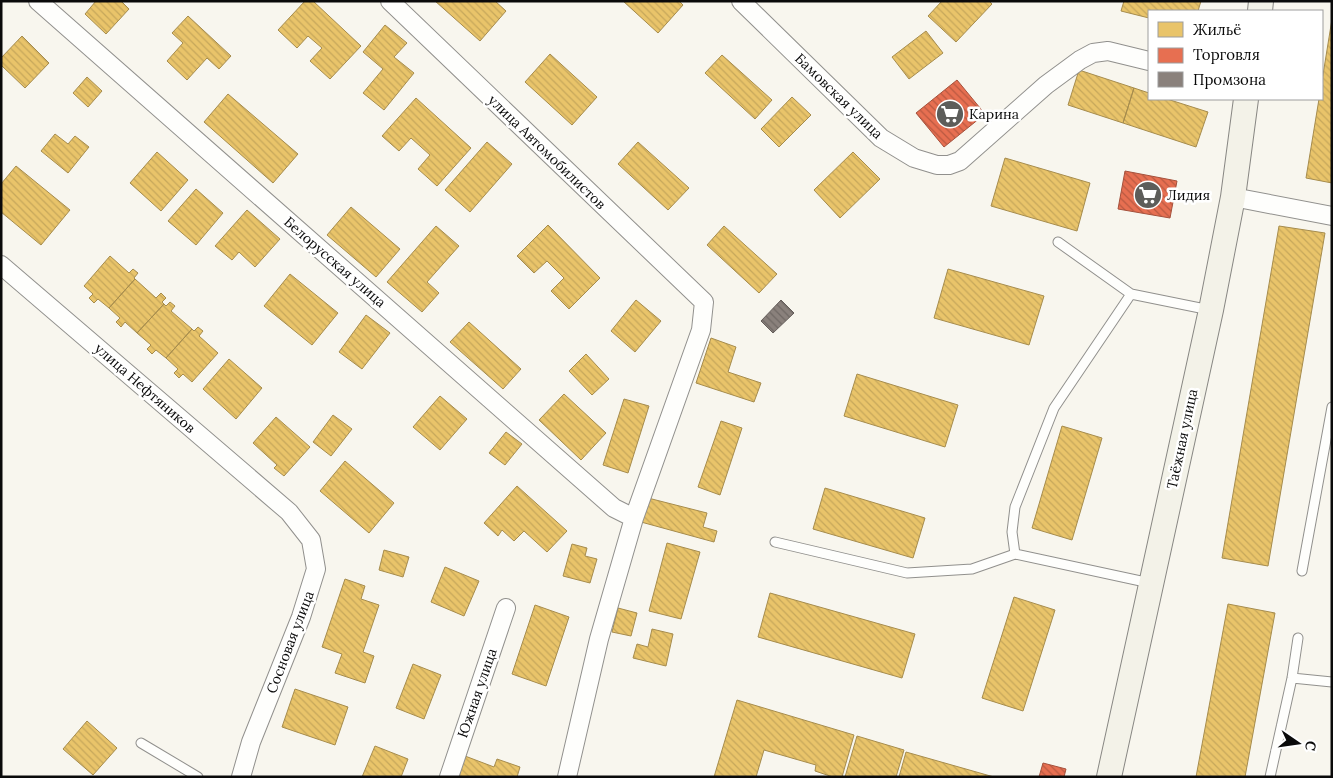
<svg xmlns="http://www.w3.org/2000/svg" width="1333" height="778" viewBox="0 0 1333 778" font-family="Lora,serif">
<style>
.homes{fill:url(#homes-back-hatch);stroke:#a68c4d}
.shops{fill:url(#shops-back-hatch);stroke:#a5513c}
.industry{fill:url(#industry-back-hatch);stroke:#645d5a}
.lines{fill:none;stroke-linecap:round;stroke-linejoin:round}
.service-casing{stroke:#91908d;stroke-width:11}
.minor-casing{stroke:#91908d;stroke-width:20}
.secondary-casing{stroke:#888783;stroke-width:26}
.service{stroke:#fefefc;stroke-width:9}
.minor{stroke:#fefefc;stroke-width:18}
.secondary{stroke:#f3f2e8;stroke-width:24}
.labels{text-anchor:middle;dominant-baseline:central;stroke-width:5;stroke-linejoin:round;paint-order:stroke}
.street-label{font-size:14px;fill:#0a0a0a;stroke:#fff}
.poi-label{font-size:14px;fill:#0a0a0a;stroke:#fff;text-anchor:start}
</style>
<defs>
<pattern id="homes-back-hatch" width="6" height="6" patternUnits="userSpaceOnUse" patternTransform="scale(1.25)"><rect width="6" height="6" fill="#e9c46a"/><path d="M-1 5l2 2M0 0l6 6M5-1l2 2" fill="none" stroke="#c6a75b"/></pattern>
<pattern id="shops-back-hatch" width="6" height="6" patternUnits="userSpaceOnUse" patternTransform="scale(1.25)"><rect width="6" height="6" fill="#e76f51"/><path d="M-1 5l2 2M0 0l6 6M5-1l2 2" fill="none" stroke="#b95941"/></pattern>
<pattern id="industry-back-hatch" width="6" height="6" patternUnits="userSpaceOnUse" patternTransform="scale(1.25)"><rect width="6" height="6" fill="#8a817c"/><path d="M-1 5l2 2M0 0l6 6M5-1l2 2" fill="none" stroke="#6f6864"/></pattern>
</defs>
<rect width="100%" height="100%" fill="#f8f6ee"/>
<path class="homes" d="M96 1H121L129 9 106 34 85 14Z
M305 1H313L361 46 330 79 310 61 322 48 308 36 297 48 278 30Z
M435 1H495L506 11 480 41Z
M623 1H679L683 5 658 33Z
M942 1H989L992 4 956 42 928 16Z
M1124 1H1201L1198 11H1149V18L1121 11Z
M188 16 231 56 219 69 207 58 187 80 167 61 183 43 172 33Z
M1332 19V183L1306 178 1319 99H1322V81Z
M385 25 407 43 394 57 414 73 384 110 363 93 383 69 363 52Z
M926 31 943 53 909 79 892 57Z
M22 36 49 63 25 88 1 65V58Z
M550 54 597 97 572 125 525 82Z
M722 55 772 100 755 119 705 73Z
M1079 70 1134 88 1123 123 1068 105Z
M87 77 102 91 88 107 73 93Z
M1134 88 1149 93V99H1167L1208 112 1196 147 1123 123Z
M228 94 298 154 273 183 204 122Z
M792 97 811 115 779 147 761 129Z
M416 98 471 148 437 186 418 169 430 155 411 138 399 151 382 136Z
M55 134 68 144 75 136 89 147 68 173 41 151Z
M487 142 512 164 470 212 445 190Z
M638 142 689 188 668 210 618 164Z
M157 152 188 180 161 211 130 183Z
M853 152 880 179 840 218 814 190Z
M1005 158 1090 183 1077 231 991 206Z
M16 166 70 210 41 245 1 212V184Z
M196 189 223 213 196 245 168 221Z
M351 207 400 249 376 277 327 235Z
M247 210 280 239 255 267 239 252 232 260 215 246Z
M548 225 600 278 569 309 551 291 564 278 547 261 534 273 517 256Z
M436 226 459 246 427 282 439 293 422 312 387 282Z
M724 226 777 274 759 293 707 245Z
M1279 226 1325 233 1268 566 1222 558Z
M110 256 129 273 133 269 138 273 134 278 135 279 109 308 98 299 94 303 89 298 93 294 84 286Z
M948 269 1044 296 1029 345 934 318Z
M290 274 338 313 312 345 264 306Z
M135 279 156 298 161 293 166 298 162 302 164 304 137 333 125 322 121 327 116 322 120 318 109 308Z
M636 300 661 321 635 352 611 331Z
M170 302 175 306 171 311 192 329 166 358 156 350 152 354 147 349 151 345 137 333 164 304 166 306Z
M366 315 390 333 362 369 339 352Z
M469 322 521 369 503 389 450 342Z
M198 327 203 331 199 336 218 353 192 382 183 374 179 378 174 373 178 369 166 358 192 329 194 331Z
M711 338 736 347 728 372 761 383 754 402 696 383Z
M586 354 609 379 592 395 569 371Z
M229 359 262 388 236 419 203 389Z
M857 374 958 405 945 447 844 416Z
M564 394 606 433 581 460 539 420Z
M440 396 467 419 440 450 413 427Z
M624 399 649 406 628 473 603 465Z
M333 415 352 429 331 456 313 442Z
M276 417 310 447 284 476 274 468 277 465 253 443Z
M721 421 742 428 720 495 698 487Z
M1062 426 1102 438 1072 540 1032 528Z
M506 432 522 444 505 465 489 453Z
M345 461 394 503 369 533 320 491Z
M517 486 567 531 547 552 524 531 514 541 502 530 498 536 484 523Z
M825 488 925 518 913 558 813 529Z
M648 498 707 513 703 527 717 531 714 542 641 522Z
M667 543 700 552 681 619 649 611Z
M572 544 587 548 585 556 597 559 590 583 563 576Z
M384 550 409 557 403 577 379 570Z
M445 567 479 581 464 616 431 602Z
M345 579 365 586 361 599 379 605 363 652 374 656 365 683 335 673 342 654 322 647Z
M770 593 915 634 902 678 758 637Z
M1014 597 1055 610 1023 711 982 698Z
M1228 604 1275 613 1245 777H1196Z
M535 605 569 617 546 686 512 674Z
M618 608 637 613 631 636 612 632Z
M652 629 673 634 666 666 633 658 637 644 648 647Z
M413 664 441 675 424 719 396 708Z
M295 689 348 707 335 745 282 727Z
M737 700 854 735 842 777H833L815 771 816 765 764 750 756 777H714Z
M87 721 117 748 93 775 63 749Z
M857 736 904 750 896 777H845Z
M375 746 408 759 401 777H362Z
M906 752 994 777H899Z
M465 756 494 767 497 759 520 767 517 777H457Z"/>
<path class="shops" d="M957 80 985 114 944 147 916 113Z
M1125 171 1177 181 1170 218 1118 209Z
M1043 763 1066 769 1064 777H1039Z"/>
<path class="industry" d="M781 300 794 313 773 333 761 321Z"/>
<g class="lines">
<defs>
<path id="service" d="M1058 242 1131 294 1210 310
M775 542 907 573 972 569 1015 554 1150 583
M1015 554 1012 532 1015 507 1054 408 1131 294
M1302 571 1332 407
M1292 678 1332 682
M141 743 198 777
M1270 777 1292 678 1298 638"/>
<path id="minor" d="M38 1 614 508 634 518
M390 1 704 302 701 330 634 518 599 639 567 777
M741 1 881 138 914 158 937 165H949L960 161 1046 85 1080 60 1093 53 1108 51 1149 61
M1233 197 1332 216
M1 265 289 512 311 540 316 569 301 617 251 742 241 777
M449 777 506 608"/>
<path id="secondary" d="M1260 11 1261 1
M1109 777 1211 310 1233 197 1246 99"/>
</defs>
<use href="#service" class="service-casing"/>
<use href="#minor" class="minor-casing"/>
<use href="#secondary" class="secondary-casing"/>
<use href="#service" class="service"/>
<use href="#minor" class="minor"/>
<use href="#secondary" class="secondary"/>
</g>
<defs>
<symbol id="supermarket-disc" viewBox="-11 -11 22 22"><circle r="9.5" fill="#5d5d5a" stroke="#fff"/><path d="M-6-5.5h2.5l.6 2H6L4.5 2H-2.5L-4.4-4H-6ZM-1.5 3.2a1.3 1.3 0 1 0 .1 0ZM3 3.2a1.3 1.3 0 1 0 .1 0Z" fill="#fff"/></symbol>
</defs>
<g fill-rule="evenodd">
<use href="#supermarket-disc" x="934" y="98" width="32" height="32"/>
<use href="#supermarket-disc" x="1132" y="179" width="32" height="32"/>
</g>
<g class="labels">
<g class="street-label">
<text transform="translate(839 96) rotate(44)">Бамовская улица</text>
<text transform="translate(547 152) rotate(44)">улица Автомобилистов</text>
<text transform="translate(335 262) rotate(41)">Белорусская улица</text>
<text transform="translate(145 388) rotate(41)">улица Нефтяников</text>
<text transform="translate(1182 439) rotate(-78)">Таёжная улица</text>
<text transform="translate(290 642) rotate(-69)">Сосновая улица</text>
<text transform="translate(477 693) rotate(-71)">Южная улица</text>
</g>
<g class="poi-label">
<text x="969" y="114">Карина</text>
<text x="1167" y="195">Лидия</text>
</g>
</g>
<rect width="1333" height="778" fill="none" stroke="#0a0a0a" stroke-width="5"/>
<rect x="1148" y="10" width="175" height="90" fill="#ffffff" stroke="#9d9d9d"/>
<rect x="1158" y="22" width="25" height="15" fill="#e9c46a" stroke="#9d9d9d"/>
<text x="1193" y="35" font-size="15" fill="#0a0a0a">Жильё</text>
<rect x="1158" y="48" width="25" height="15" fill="#e76f51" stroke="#9d9d9d"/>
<text x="1193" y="60" font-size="15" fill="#0a0a0a">Торговля</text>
<rect x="1158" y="72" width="25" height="15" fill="#8a817c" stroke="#9d9d9d"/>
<text x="1193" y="85" font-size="15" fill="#0a0a0a">Промзона</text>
<g transform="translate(1298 743) rotate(103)" stroke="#ffffff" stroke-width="4" paint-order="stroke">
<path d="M0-4L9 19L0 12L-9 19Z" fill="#0a0a0a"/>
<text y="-8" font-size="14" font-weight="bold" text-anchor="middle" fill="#0a0a0a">С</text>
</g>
</svg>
